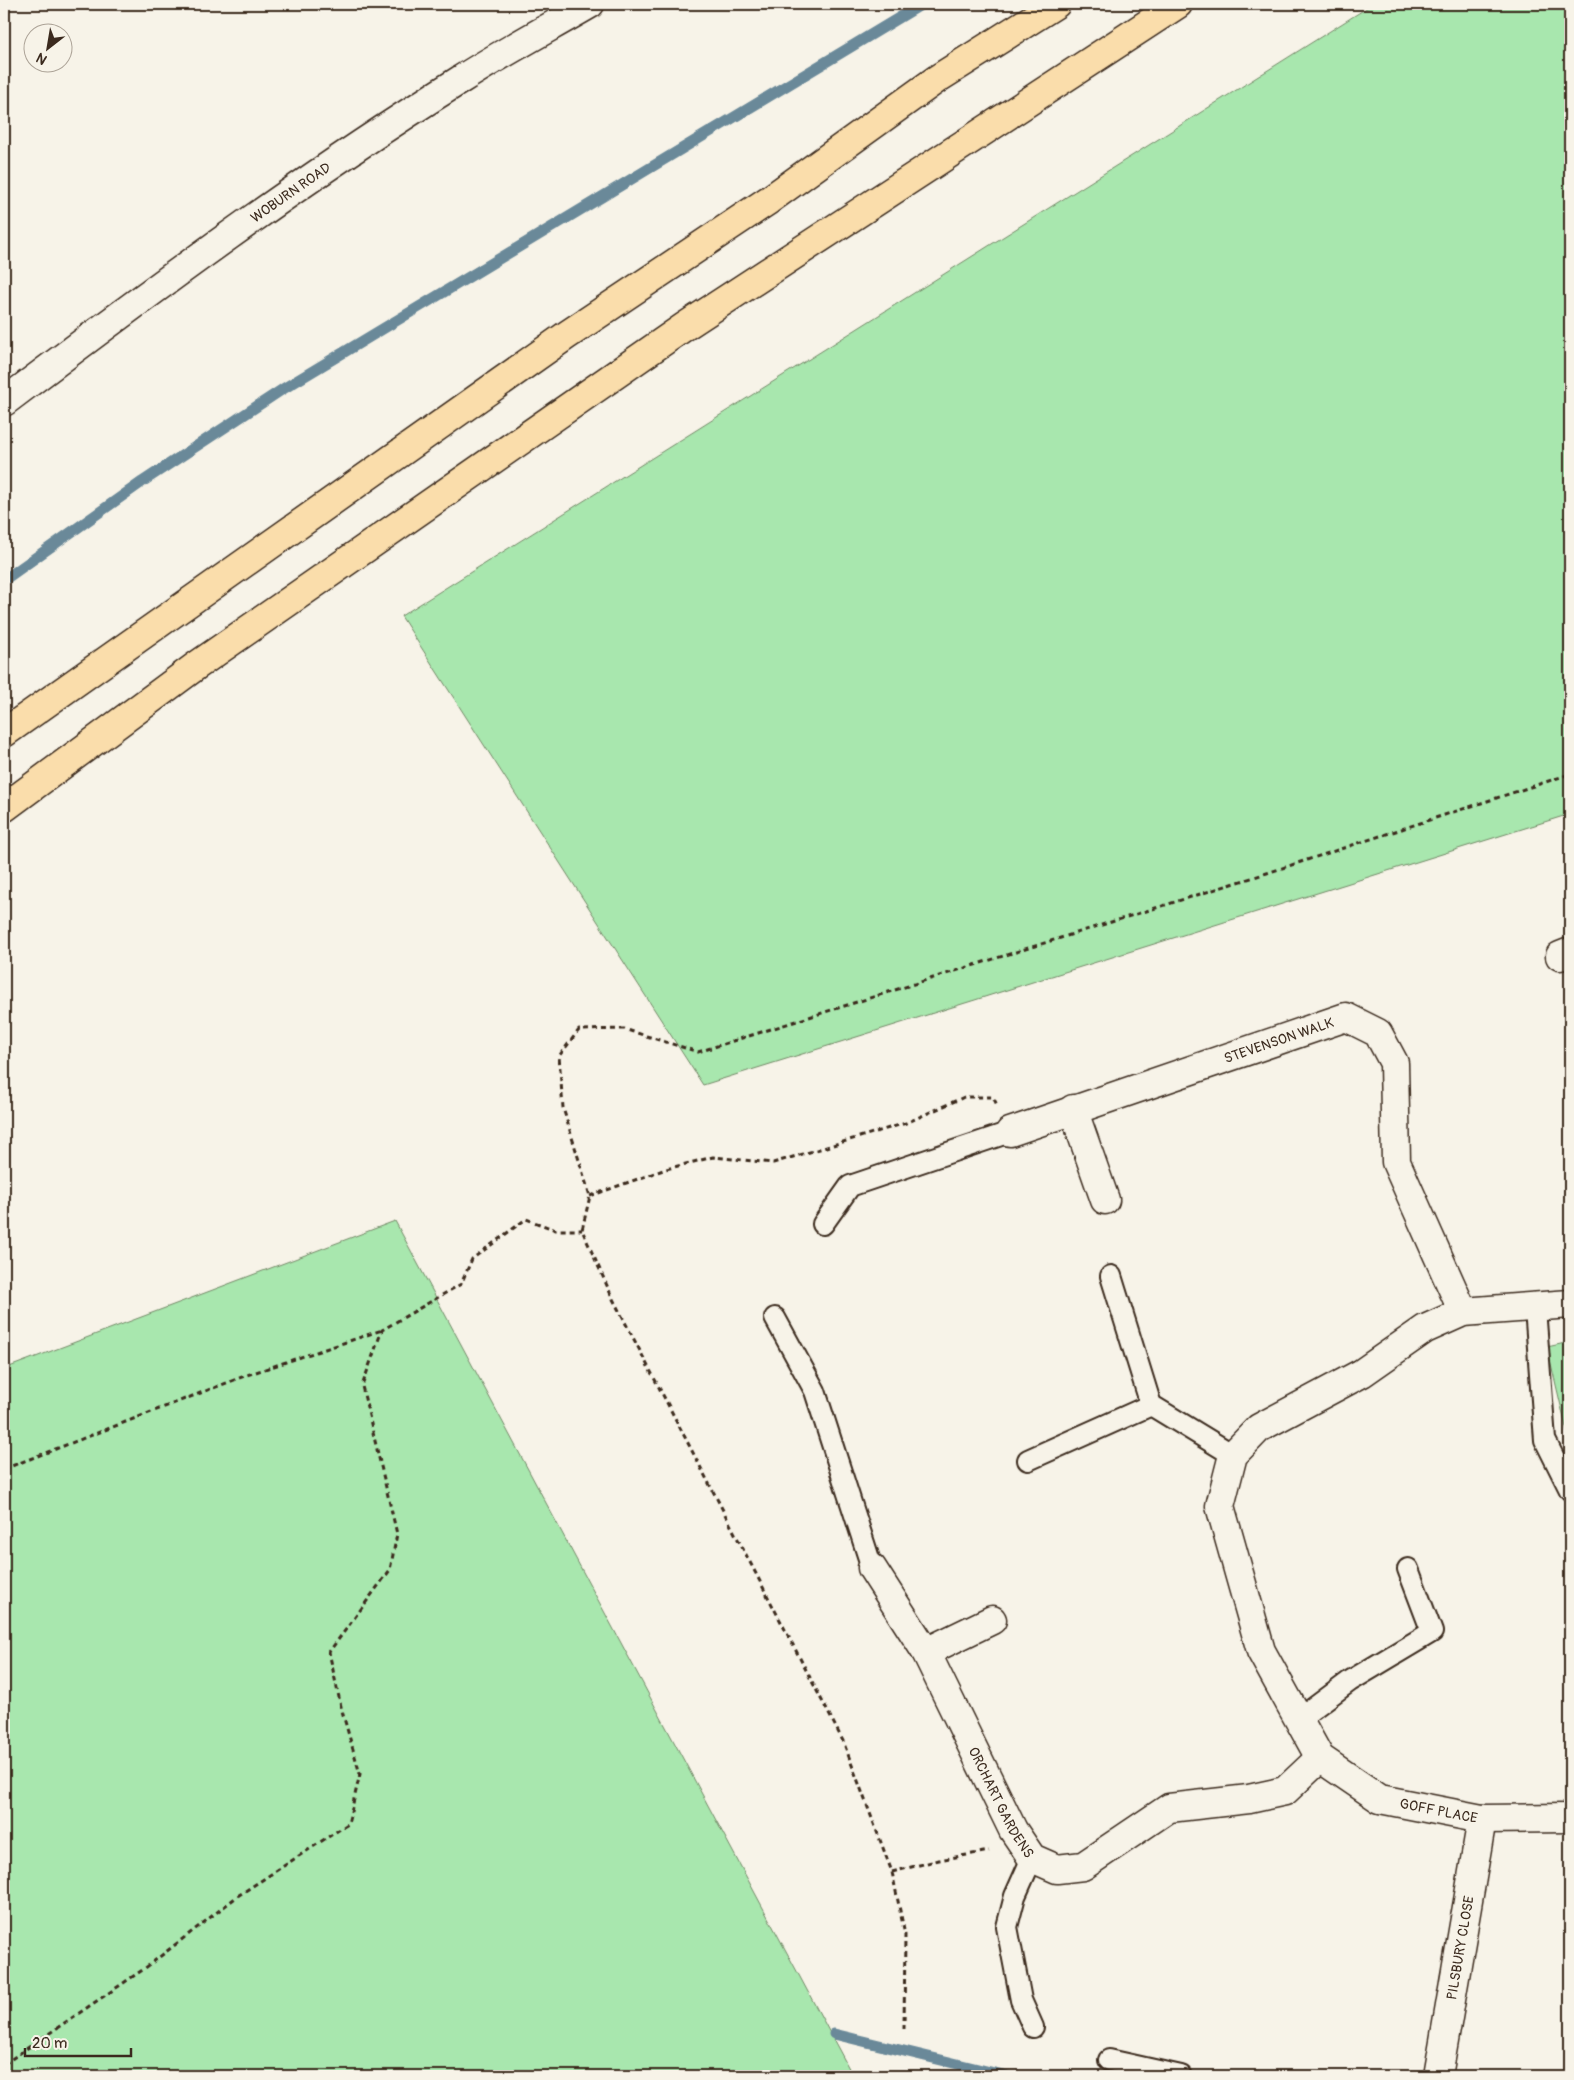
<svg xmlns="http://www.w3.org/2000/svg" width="1574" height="2080" viewBox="0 0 1574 2080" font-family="Pangolin,sans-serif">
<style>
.green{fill:#a8e7ae;stroke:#728866}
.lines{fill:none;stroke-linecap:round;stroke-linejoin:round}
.stream{stroke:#6a8999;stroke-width:11}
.service-casing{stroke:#3b2a1e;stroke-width:24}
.minor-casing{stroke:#3b2a1e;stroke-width:31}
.tertiary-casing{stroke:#3b2a1e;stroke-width:31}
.trunk-casing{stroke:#3b2a1e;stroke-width:31}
.path{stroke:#3b2a1e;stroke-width:3;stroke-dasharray:5 4;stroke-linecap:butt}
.service{stroke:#f7f3e8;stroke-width:20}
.minor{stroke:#f7f3e8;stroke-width:28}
.tertiary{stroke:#f7f3e8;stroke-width:28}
.trunk{stroke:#faddab;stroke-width:28}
.labels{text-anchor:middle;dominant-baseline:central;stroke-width:4;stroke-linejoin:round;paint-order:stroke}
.street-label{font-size:14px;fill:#3b2a1e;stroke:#f7f3e8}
</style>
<rect width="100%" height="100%" fill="#f7f3e8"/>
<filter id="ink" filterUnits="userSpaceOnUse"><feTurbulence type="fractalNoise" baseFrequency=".02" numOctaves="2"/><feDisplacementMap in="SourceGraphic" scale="10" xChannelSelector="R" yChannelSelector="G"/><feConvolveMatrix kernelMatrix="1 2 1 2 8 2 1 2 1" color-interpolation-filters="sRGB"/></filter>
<g filter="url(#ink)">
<path class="green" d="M1373 4H1570V814L703 1085 401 616Z
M395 1221 853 2076H4V1369Z
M1570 1342V1444L1547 1347Z"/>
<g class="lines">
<path class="stream" d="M4 580 142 482 283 389 922 4
M834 2034 1007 2076"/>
<defs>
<path id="service" d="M823 1224 850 1186 1010 1132
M1111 1276 1151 1405 1233 1455
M1535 1308 1545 1440 1570 1490
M775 1318 815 1391 872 1568
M1028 1460 1151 1405
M1299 1719 1350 1681 1432 1632 1408 1569
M1032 1858 1015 1896 1007 1927 1021 2000 1033 2027
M1109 2060 1181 2076"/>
<g id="minor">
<path d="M1560 956 1570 952"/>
<path d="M1073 1109 1105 1200"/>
<path id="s1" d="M1010 1132 1346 1017 1378 1033 1394 1063 1396 1162 1463 1312"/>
<path id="s2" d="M1570 1304 1463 1312 1425 1329 1362 1373 1259 1428 1233 1455 1220 1506 1261 1651 1320 1758 1380 1799 1482 1819 1570 1818"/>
<path id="s3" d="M872 1568 926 1652 1013 1830 1032 1858 1057 1869 1083 1866 1169 1808 1249 1799 1285 1791 1320 1758"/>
<path d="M926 1652 992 1620"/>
<path id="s4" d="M1438 2076 1482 1819"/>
</g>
<g id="tertiary">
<path id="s5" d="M4 402C152 290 302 179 460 80 502 53 547 29 590 4"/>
</g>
<path id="trunk" d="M4 733 567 335 769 200 937 79 1056 4
M4 808 196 666 684 327 1178 4"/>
</defs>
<use href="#service" class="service-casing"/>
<use href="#minor" class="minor-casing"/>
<use href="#tertiary" class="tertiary-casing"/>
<use href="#trunk" class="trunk-casing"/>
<path class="path" d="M590 1196 666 1169 713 1157 773 1163 906 1123 964 1097H993L997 1105
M4 1469 247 1375 382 1330
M892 1872 939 1860 989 1851
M904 2029 905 1935 892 1872 843 1741 613 1299 582 1230 590 1196 563 1108 559 1056 579 1030 624 1029 698 1052 1267 873 1570 774
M4 2064 144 1969 239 1895 348 1824 360 1774 342 1711 329 1652 390 1570 397 1534 362 1386 382 1330 461 1284 472 1259 526 1219 556 1230H582"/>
<use href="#service" class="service"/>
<use href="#minor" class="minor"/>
<use href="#tertiary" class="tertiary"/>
<use href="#trunk" class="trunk"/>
</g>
</g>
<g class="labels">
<g class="street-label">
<text stroke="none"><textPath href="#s5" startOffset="355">WOBURN ROAD</textPath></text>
<text stroke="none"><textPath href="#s1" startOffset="284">STEVENSON WALK</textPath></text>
<text stroke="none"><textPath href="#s3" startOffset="268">ORCHART GARDENS</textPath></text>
<text stroke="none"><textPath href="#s2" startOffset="838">GOFF PLACE</textPath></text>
<text stroke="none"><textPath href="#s4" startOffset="130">PILSBURY CLOSE</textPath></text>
</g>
</g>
<rect width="1574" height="2080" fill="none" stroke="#f7f3e8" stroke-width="20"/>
<rect x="10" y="10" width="1554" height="2060" fill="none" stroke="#3b2a1e" stroke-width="2" filter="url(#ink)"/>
<g transform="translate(48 48) rotate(211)"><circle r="24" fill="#f7f3e8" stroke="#aca397"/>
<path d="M0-4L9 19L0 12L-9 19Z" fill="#3b2a1e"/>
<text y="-8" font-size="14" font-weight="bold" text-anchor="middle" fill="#3b2a1e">N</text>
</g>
<path d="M25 2048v8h106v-8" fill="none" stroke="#3b2a1e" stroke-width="2.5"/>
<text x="32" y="2048" font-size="15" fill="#3b2a1e" stroke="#f7f3e8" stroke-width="4" paint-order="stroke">20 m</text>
</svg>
